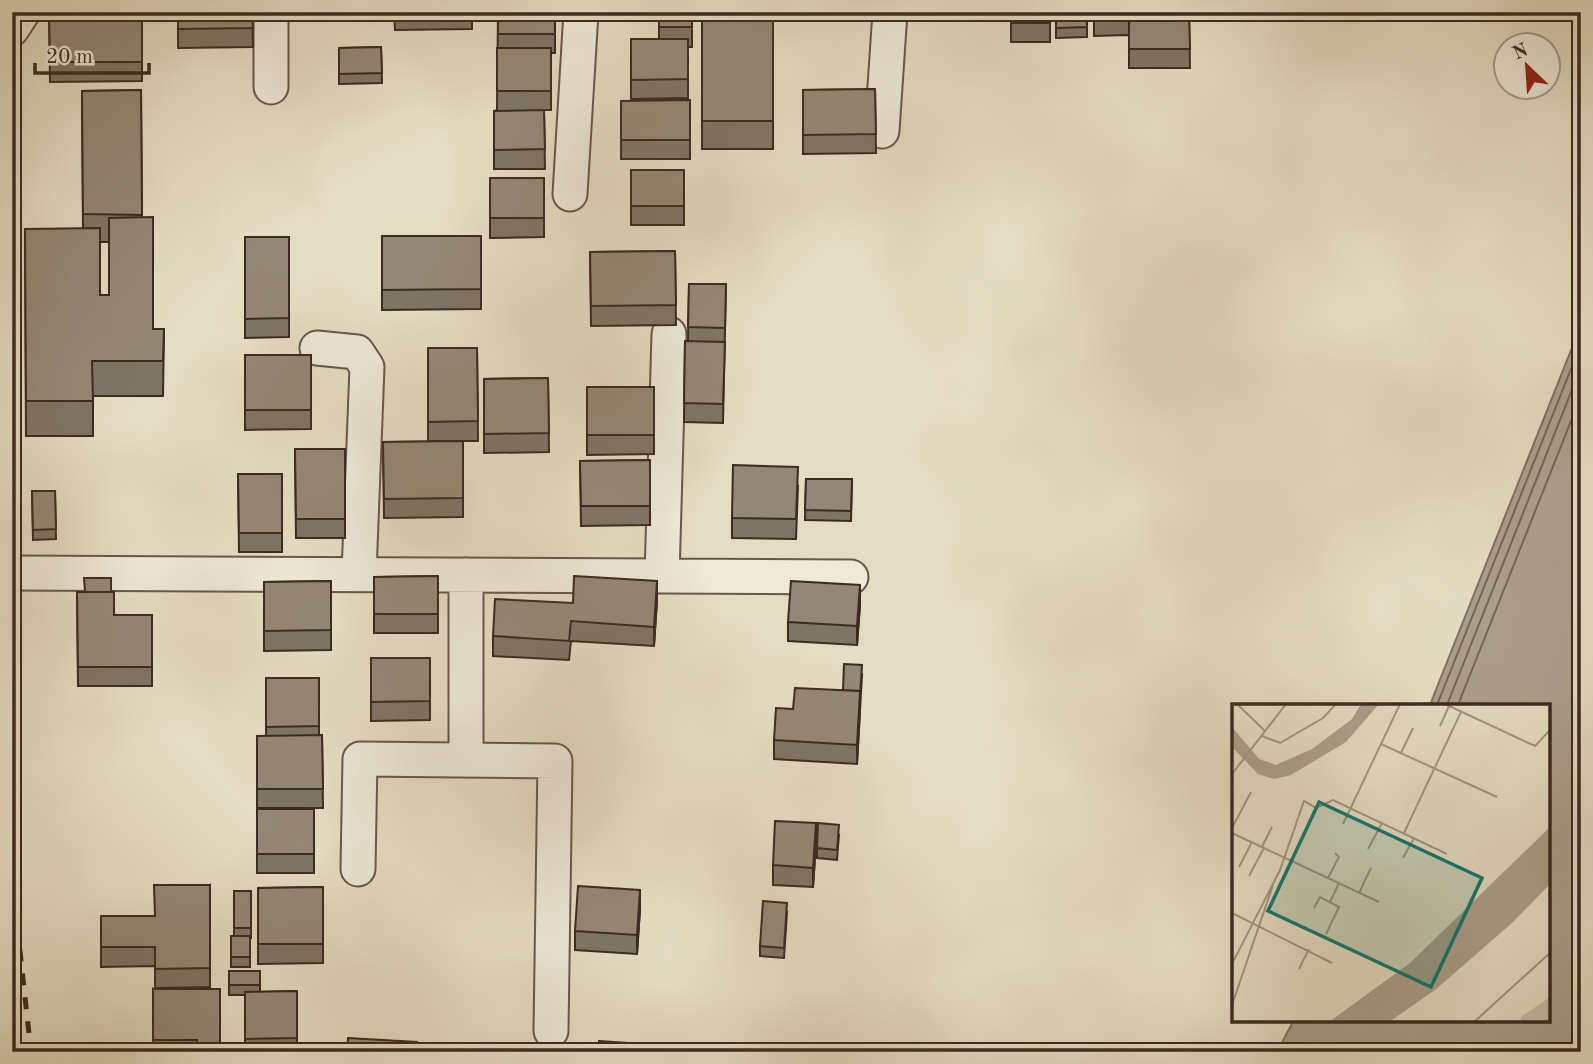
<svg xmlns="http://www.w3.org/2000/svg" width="1593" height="1064" viewBox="0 0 1593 1064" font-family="'Old Standard TT',serif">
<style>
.water{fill:#aba08c;stroke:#7e7161;stroke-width:2}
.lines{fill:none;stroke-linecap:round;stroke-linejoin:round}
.shore{stroke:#736656;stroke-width:2}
.minor-casing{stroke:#665849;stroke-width:37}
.minor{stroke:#eee9d8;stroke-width:33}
.rail{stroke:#3b2b20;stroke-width:5;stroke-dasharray:12 12;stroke-linecap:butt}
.wall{fill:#7e7565;stroke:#3b2b20;stroke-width:2;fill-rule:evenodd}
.shaded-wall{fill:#675f52;stroke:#3b2b20;stroke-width:2}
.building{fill:#938875;stroke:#3b2b20;stroke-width:2}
.inset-road{fill:none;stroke:#a19682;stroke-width:2}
.view{fill:#0f766e;fill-opacity:0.15;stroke:#0f766e;stroke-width:3.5}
.inset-edge{fill:none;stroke:#3b2b20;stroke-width:3.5}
</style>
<rect width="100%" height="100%" fill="#e5ddc3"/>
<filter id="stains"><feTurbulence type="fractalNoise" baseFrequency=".00286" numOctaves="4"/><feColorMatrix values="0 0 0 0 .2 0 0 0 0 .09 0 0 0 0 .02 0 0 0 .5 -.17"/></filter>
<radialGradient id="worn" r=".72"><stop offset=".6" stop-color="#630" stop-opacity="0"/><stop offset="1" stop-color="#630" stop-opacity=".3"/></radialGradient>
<path class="water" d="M1581 325V1052H1277L1294 1020H1549V705H1430Z"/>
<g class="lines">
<path class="shore" d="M1437 705 1581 344
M1447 705 1581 367
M1458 705 1581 396"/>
<defs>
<path id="minor" d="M271 12V87
M12 29 23 12
M882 131 890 12
M570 194 581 12
M317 348 357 352 367 367 359 574
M12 573 851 577
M662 576 669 334
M466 760V575
M358 869 360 759 555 761 551 1031"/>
</defs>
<use href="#minor" class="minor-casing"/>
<use href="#minor" class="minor"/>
<path class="rail" d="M12 878 31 1052"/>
</g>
<path class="wall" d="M49 12H142V81L50 82Z
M178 12H252L253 47 178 48Z
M394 12H472V29L395 30Z
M498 12H555V53H551V110H544L545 169H494V111L497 110Z
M659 12H692V47H688V98L631 99V39H659Z
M702 12H773V149H702Z
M814 12H863V14L814 15Z
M1011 12H1050V42H1011Z
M1056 12H1087V37L1056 38Z
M1094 12 1130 15 1189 14 1190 68H1129V35L1094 36Z
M381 47 382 83 339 84V48Z
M875 89 876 153 803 154V90Z
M141 90 142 217 153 329H164L163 396H93V436H26L25 229H83L82 91ZM100 242H109V295H100Z
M690 100V159H621V101Z
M631 170H684V225H631Z
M490 178H544V237L490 238Z
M382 236H481V309L382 310Z
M245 237H289V337L245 338Z
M675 251 676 325 591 326 590 252Z
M689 284H726L723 423 684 422 685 341H688Z
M428 348H477L478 441H428Z
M245 355H311V429L245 430Z
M548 378 549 452 484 453V379Z
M587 387H654V454L587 455Z
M463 441V517L384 518 383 442Z
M295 449H345V538H296Z
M650 460V525L581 526 580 461Z
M238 474H282V552H239Z
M806 479H852L851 521 805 520Z
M798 486 796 539 732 538V518Z
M32 491H55L56 539 33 540Z
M438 576V633H374V577Z
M331 581V650L264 651V582Z
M77 592H111L114 615H152V686H78Z
M657 600 654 646 571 641 569 660 493 656V636L573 603Z
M860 605 857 645 788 641V622Z
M371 658H430V720L371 721Z
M862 675 857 764 774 759V740L793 709 843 690Z
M266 678H319V735H322L323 808H257V736H266Z
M257 809H314V873H257Z
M839 835 837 860 817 858V848Z
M816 843 813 887 773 885V865Z
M210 885V987L155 988V966L101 967V916H154Z
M323 887V963L258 964V888Z
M234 891H251V938H250V967H231V936H234Z
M640 909 637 954 575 950V931Z
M787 913 784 958 760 956V946Z
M229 971H260V992L297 991V1052H245V995H229Z
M153 989 220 1052H153Z"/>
<path class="shaded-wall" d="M657 581V600L654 646V627Z
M860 585V605L857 645V626Z
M860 691V710L857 764V745Z
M816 823V843L813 887V868Z
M640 890V909L637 954V935Z"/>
<path class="building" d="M49 12H142V62H50Z
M178 12H252L253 28 178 29Z
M498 12H555V34H498Z
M659 12H692V27H659Z
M702 12H773V121H702Z
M1011 12H1050V23H1011Z
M1056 12H1087V27L1056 28Z
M1094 12H1130V15L1189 14 1190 49H1129V16H1094Z
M631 39H688V79L631 80Z
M381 47 382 73 339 74V48Z
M497 48H551V91H497Z
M875 89 876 134 803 135V90Z
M141 90 142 215 83 214 82 91Z
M690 100V140H621V101Z
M544 110 545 149 494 150V111Z
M631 170H684V206H631Z
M490 178H544V218H490Z
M153 217V329H164L163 361H92L93 401H26L25 229 100 228V295H109V218Z
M382 236H481V289L382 290Z
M245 237H289V318L245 319Z
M675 251 676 305 591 306 590 252Z
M689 284H726L725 328 688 327Z
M685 341 725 342 723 404 684 403Z
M428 348H477L478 421 428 422Z
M245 355H311V410H245Z
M548 378 549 433 484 434V379Z
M587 387H654V435H587Z
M463 441V498L384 499 383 442Z
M295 449H345V519H296Z
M650 460V506H581L580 461Z
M733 465 798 467 796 519 732 518Z
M238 474H282V533H239Z
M806 479H852L851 511 805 510Z
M32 491H55L56 529 33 530Z
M438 576V614H374V577Z
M574 576 657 581 654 627 571 621 569 641 493 636 495 599 573 603Z
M84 578H111V592H85Z
M331 581V630L264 631V582Z
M791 581 860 585 857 626 788 622Z
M77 592H114V615H152V667H78Z
M371 658H430V701L371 702Z
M844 664 862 665 860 696V691L843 690Z
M266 678H319V726L266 727Z
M795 688 860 691 857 745 774 740 776 708 793 709Z
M322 735 323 789H257V736Z
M257 809H314V854H257Z
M775 821 816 823 813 868 773 865Z
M818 823 839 825 837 850 817 848Z
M154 885H210V968L155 969V947H101V916H155Z
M578 886 640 890 637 935 575 931Z
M323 887V944H258V888Z
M234 891H251V928H234Z
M763 901 787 903 784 948 760 946Z
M231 936H250V957H231Z
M229 971H260V985H229Z
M153 989H220V1052H197V1040H153Z
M297 991V1038L245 1039V992Z
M348 1038 417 1042V1052H347Z
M599 1041 657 1045 656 1052H598Z
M431 1048 451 1049V1052H431Z"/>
<g transform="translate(1232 704)">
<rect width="318" height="318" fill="#e5ddc3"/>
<path d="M318 293V318H288L289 313Z" fill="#c8bfa7"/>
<path d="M129 0H147L114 38 59 71 42 75 26 70 0 43V23L27 55 44 61 80 45 120 15ZM318 123V180L280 219 203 286 157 318H97L178 259Z" fill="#aba08c"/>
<path class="inset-road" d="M5 0 33 27M213 0 303 42 319 25M208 22 217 2M30 32 48 39 91 14 104 0M149 40 265 93M169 49 181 24M0 70 54 0M111 120 168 0M0 124 19 88M0 129 147 198M172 129 229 8M30 143 40 123M136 145 150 119M171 154 182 134M7 163 20 138M17 172 32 144M96 174 107 153 103 149M127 189 139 164M98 198 107 179M82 204 88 193 107 203 94 230M0 209 100 259M0 260 48 166 72 97 84 104 101 96 215 150M67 265 77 245M0 301 41 181M242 318 319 248"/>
<path class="view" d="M87 98 250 174 199 283 36 207Z"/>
<rect width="318" height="318" class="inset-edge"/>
</g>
<rect width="1593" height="1064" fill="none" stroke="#e5ddc3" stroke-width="42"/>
<rect x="14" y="14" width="1565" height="1036" fill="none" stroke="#3b2b20" stroke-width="3.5"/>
<rect x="21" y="21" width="1551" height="1022" fill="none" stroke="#3b2b20" stroke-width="2"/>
<g transform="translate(1527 66) rotate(335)"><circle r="33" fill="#eee9d8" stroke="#a69d8e" stroke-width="2"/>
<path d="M0-5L12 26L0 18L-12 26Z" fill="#8f2418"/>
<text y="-10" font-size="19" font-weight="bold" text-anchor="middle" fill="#3b2b20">N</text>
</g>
<path d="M35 63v10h114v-10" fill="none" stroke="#3b2b20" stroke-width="3.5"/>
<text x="46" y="63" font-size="21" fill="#3b2b20" stroke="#eee9d8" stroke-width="5" paint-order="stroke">20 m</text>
<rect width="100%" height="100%" filter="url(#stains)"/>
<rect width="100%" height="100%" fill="url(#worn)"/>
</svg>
